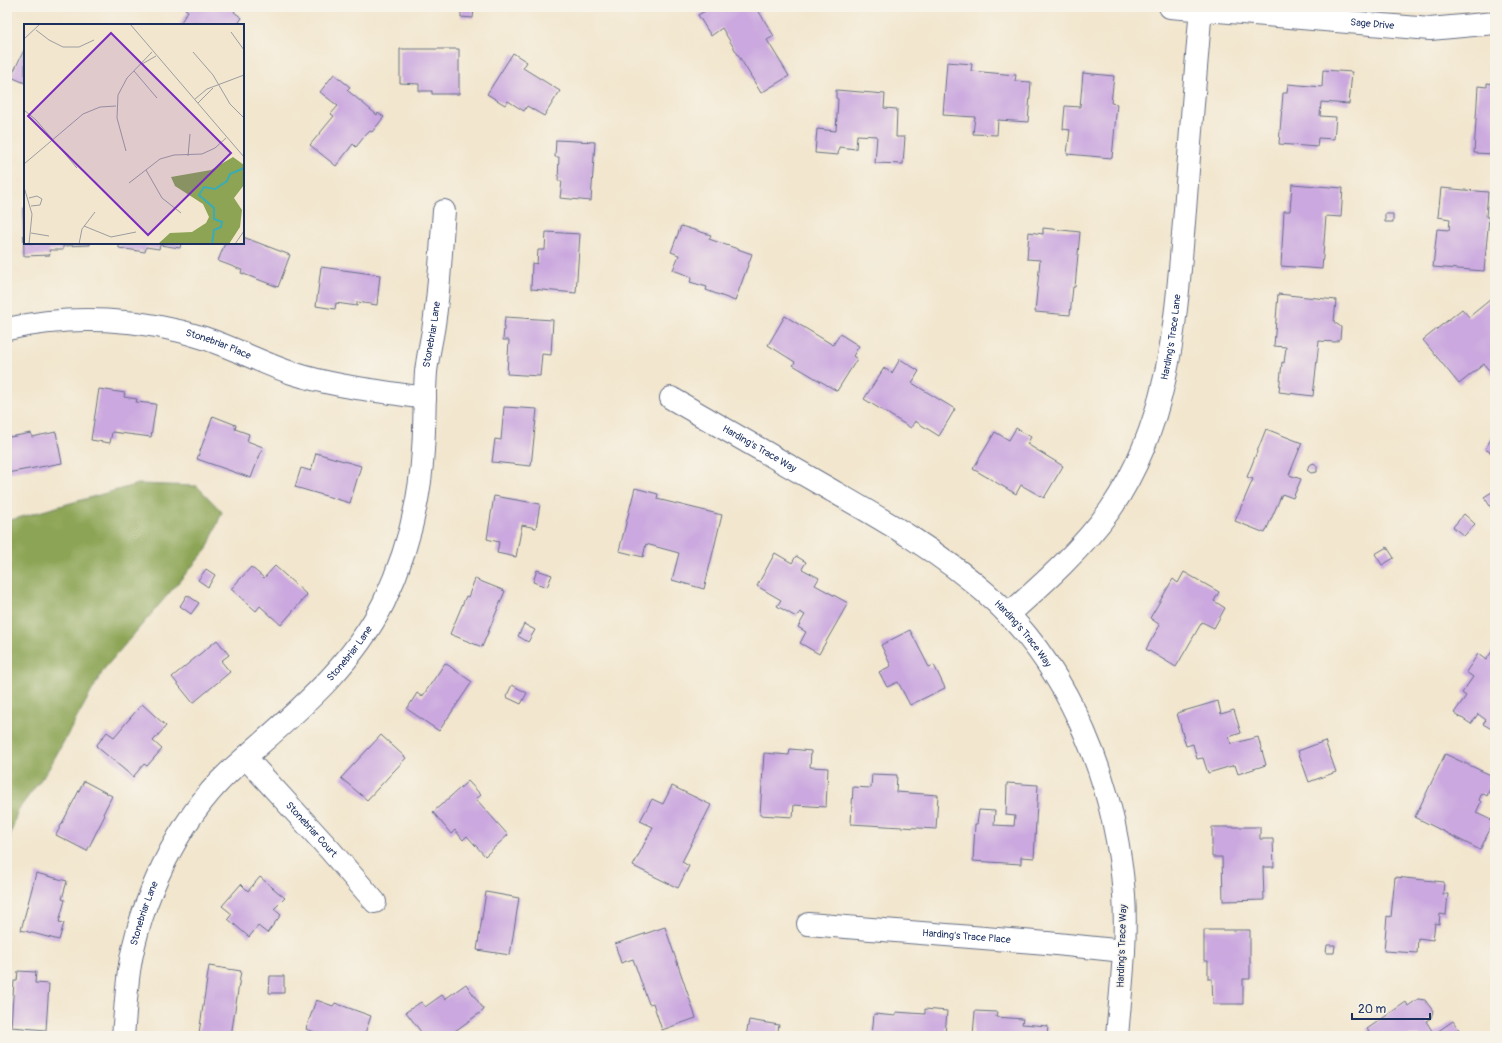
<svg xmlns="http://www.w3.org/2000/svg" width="1502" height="1043" viewBox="0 0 1502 1043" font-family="Pangolin,sans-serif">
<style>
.forest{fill:#8ca454;stroke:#546a59}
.building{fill:#cba8df}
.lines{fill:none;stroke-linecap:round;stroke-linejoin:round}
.minor-casing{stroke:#666f85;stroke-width:24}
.minor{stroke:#fff;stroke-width:22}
.labels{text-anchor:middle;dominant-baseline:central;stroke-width:3;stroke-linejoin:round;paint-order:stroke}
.street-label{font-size:10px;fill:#1b2f5e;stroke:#f7f3e8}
.inset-river{fill:none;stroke:#3bacb5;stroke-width:2}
.inset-road{fill:none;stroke:#9c9da1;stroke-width:1}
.view{fill:#7b2cbf;fill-opacity:0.15;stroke:#7b2cbf;stroke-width:2}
.inset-edge{fill:none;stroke:#1b2f5e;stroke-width:2}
</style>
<rect width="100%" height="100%" fill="#f7f3e8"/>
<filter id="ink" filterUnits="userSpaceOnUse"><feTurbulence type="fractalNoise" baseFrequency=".025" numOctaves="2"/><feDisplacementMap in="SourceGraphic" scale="8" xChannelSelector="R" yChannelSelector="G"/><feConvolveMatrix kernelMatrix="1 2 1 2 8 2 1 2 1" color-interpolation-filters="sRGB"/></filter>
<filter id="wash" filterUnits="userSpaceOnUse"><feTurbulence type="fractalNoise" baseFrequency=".012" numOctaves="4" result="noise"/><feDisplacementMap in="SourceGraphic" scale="16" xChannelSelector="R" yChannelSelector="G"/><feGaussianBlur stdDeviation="0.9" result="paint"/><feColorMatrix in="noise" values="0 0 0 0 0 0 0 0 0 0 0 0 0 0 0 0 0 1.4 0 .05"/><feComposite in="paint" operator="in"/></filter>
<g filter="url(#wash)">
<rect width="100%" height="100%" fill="#f2e6ce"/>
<path class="forest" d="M138 484 197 486 222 512 207 549 104 669 48 770 18 810 7 846V521Z"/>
<g id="blocks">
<path class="building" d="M187 7H238L234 12 242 18 237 25H179L188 11 185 9Z
M712 7H756L774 36 767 40 789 76 761 93 722 28 711 36 698 15Z
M461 8 474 9 473 18 461 17Z
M25 48V83L11 77Z
M400 49H459V94H432V91H419V84L400 83Z
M513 53 527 62 523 68 560 91 544 116 527 106 524 111 508 101 505 105 487 94Z
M947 62 972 64 971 71 1016 75 1015 81 1031 82 1028 122 998 120 997 135 973 134 975 117 943 115Z
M1323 70 1352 72 1349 104 1321 102 1320 116 1336 117 1334 139 1318 138 1317 147 1279 144 1283 93H1287L1288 84 1322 87Z
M1083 73 1114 76 1111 103 1117 104 1112 158 1067 154 1070 130 1063 129 1065 106 1080 107Z
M334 74 350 87 347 90 377 115 378 113 384 117 372 132 370 131 364 137 356 147 353 144 336 166 310 145 334 116 331 114 338 106 320 92Z
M1487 83 1495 84V154L1474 153 1478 86 1487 87Z
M836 90 885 94 884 108 897 109 896 137H905L903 164 875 163 877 136 857 135 856 149 839 147 838 155 815 153 817 129 836 131 838 99 836 98Z
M556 140 595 142 591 201 560 198 562 181H558L559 157H555Z
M7 156H9L11 164 7 165Z
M1292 184 1343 188 1341 217 1326 216 1322 269 1281 266 1284 211H1290Z
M1441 188 1488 192 1486 217H1489L1484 271 1433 267 1437 229 1449 230 1450 219 1438 217Z
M25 207V243H90V245L63 246V250H49L50 255 24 256 23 208Z
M1385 214H1393V222H1385Z
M681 226 711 235 709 239 752 254 735 301 706 290 707 287 690 282 692 277 673 270 679 255 671 252Z
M1043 228 1080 232 1075 287H1073L1070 315 1035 312 1040 260 1027 259 1029 232 1043 234Z
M546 232 580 234 576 293 531 289 532 263 537 264 538 250H545Z
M243 237 290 255 278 287 241 273 242 270 218 261 225 243H243Z
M119 243H181L180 248 160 245 159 249 146 247 145 252 119 248Z
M321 267 380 275 377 305 357 302V306L336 303 335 309 316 306Z
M1278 294 1336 300 1334 322 1341 327 1340 339 1336 342 1319 341 1313 396 1279 392 1282 362 1284 363 1286 347 1274 346Z
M1491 299 1495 303V378L1484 364 1459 384 1423 340 1462 309 1469 317Z
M785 316 833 345 840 334 859 346 853 356 857 359 837 391 793 365 795 362 768 345Z
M505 317 553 320 551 355 542 354 540 376 507 374 509 340H503Z
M900 359 919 371 912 383 955 409 939 436 915 421 911 428 864 399 884 368 892 373Z
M99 389 125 393 124 397 137 399 136 402 156 404 151 437 112 432 110 443 91 440Z
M504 407 537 409 531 466 492 462 495 439 501 440Z
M213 416 236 425 235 429 249 434 247 441 263 447 251 478 197 459Z
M1016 428 1031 437 1027 444 1063 466 1044 498 1021 485 1016 494 973 469 995 432 1009 440Z
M1266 429 1302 443 1289 475 1301 479 1293 498 1282 494 1265 533 1235 521 1253 479 1247 477Z
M8 432 10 437 31 433 32 437 56 432 62 463 7 473V433Z
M1493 436 1495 437V455L1485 449Z
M316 453 361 466 350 503 295 487 301 468 311 471Z
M1314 463 1317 466V472L1311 473 1307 470 1309 465Z
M635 488 658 494 657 499 722 515 704 589 672 580 679 553 646 544 643 557 619 551Z
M1495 490V507L1492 509 1484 497Z
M494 496 540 504 536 528 522 525 516 557 497 553 499 542 487 539Z
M1464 514 1475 524 1464 536 1453 527Z
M1387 547 1394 558 1382 565 1375 554Z
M775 553 792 563 796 556 806 562 802 569 819 578 815 585 848 603 819 654 800 643 806 632 798 627 805 615 800 612 796 617 777 606 781 600 757 586Z
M275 566 307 595 281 625 260 606 256 611 231 589 251 567 264 578Z
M206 569 215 575 208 587 198 580Z
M537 570 552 575 547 587 533 582Z
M1184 572 1219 592 1214 601 1225 608 1214 628 1202 622 1176 667 1146 649 1160 625 1150 618 1173 579 1178 583Z
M475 579 505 591 482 647 450 634 466 596 468 597Z
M187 595 199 603 191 614 180 606Z
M524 624 535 630 528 642 518 636Z
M910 630 929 667 934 665 945 688 910 705 898 682 887 687 879 672 891 666 881 645Z
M217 640 229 655 221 661 230 672 193 703 172 677Z
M1495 647V731L1483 724 1486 720 1478 714 1471 724 1454 713 1466 696 1462 693 1473 677 1466 672 1478 654 1486 660Z
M445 663 472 682 439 731 407 709 417 693 422 697Z
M512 685 527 693 521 704 506 697Z
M1218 701 1221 714 1234 710 1241 733 1229 737 1231 744 1258 737 1266 765 1238 774 1235 765 1208 773 1203 758 1197 759 1193 744 1186 746 1177 713Z
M142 704 166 726 153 741 162 749 147 766 144 764 133 777 96 746 107 732 114 737Z
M381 735 406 758 367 800 341 778Z
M1325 741 1336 772 1309 782 1298 751Z
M790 749 811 751 810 767 828 768 826 807 794 805 793 817 760 815 764 753 789 755Z
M1445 754 1495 777 1487 796 1482 793 1479 800 1481 802 1476 813 1494 821 1480 850 1415 817Z
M872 774 897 775 896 792 938 795 936 829 851 824 853 787 871 788Z
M84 781 112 796 103 814 105 815 87 851 56 835Z
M468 781 481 795 476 799 508 835 485 856 467 836 463 840 455 830 451 834 433 812Z
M1007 783 1038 785 1034 858 1021 857V864L973 861 975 824H977L979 810 995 811 994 825 1014 826 1015 816 1006 815Z
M672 786 711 805 682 862 689 866 678 888 633 866 653 827 640 821 652 799 663 804Z
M1212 827H1260V839H1273L1274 867H1263L1264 900 1223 901 1222 857H1212Z
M36 873 67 881 62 899 65 900 59 922 64 923 59 940 21 930Z
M260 877 285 898 274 909 281 915 267 933 258 926 249 937 228 919 232 914 222 906 241 884 248 891Z
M1395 877 1444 882 1443 894H1448L1446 915 1440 914 1439 924 1435 923 1433 940 1418 938 1417 953 1384 951 1387 916 1391 917Z
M486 892 519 898 510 955 477 950Z
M665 927 696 1018 662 1030 653 1003 649 1004 633 959 621 963 615 944Z
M1204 930H1250V979H1243V1004H1213L1212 979H1208V961H1204Z
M1327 945H1335L1334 953H1326Z
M209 966 241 971 231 1036 199 1033Z
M18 971 36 972 35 983 49 984 46 1030 11 1027 14 981H17Z
M270 976H284V993H269Z
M466 984 484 1010 455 1031 458 1034 455 1036H424L406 1012 421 1002 425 1007 442 995 445 999Z
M1418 999 1425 1000 1433 1011 1431 1018 1426 1021 1434 1034 1453 1021 1463 1036H1372L1367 1029 1406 1002 1408 1006Z
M316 1000 333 1006 335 1003 371 1016 364 1036H326L306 1029Z
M925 1009 947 1011 945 1036H872L874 1014 896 1016V1012L925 1014Z
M975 1011 997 1012 996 1017 1023 1019 1022 1024 1048 1026 1047 1036H973Z
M749 1020 779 1025 777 1036H746Z"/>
</g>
</g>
<g filter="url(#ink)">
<use href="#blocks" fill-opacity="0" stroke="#666f85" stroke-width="1"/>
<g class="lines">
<defs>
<g id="minor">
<path id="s1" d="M1170 7 1430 29 1495 23"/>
<path id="s2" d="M7 329C71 314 142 318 204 338 234 348 262 363 292 373 335 387 381 391 425 398"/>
<path id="s3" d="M671 398C724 428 777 459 831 490 885 521 940 552 987 594 1071 668 1116 786 1124 895 1127 942 1121 989 1117 1036"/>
<path id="s4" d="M1008 615C1045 582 1081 550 1110 510 1172 420 1176 315 1185 210 1190 142 1195 75 1201 7"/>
<path id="s5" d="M246 758 330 850 375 902"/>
<path id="s6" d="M808 924 1047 943 1124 951"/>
<path id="s7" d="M123 1036C125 1015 126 993 129 971 139 903 178 820 229 772 286 720 349 673 384 602 406 555 420 502 423 450 425 424 424 398 426 372 428 353 433 335 435 317 440 282 441 246 444 211"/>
</g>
</defs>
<use href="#minor" class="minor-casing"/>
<use href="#minor" class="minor"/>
</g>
</g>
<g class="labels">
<g class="street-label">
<text stroke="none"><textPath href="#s1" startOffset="203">Sage Drive</textPath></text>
<text stroke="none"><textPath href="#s7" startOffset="797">Stonebriar Lane</textPath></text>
<text stroke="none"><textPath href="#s4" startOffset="332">Harding's Trace Lane</textPath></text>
<text stroke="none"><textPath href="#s2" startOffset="215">Stonebriar Place</textPath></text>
<text stroke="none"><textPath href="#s3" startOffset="102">Harding's Trace Way</textPath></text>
<text stroke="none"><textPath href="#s3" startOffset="426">Harding's Trace Way</textPath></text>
<text stroke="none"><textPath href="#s7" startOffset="461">Stonebriar Lane</textPath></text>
<text stroke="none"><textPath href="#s5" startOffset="97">Stonebriar Court</textPath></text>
<text stroke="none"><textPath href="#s7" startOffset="125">Stonebriar Lane</textPath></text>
<text stroke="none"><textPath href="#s6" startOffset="159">Harding's Trace Place</textPath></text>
<text transform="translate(1122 946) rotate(-88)">Harding's Trace Way</text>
</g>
</g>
<g transform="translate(24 24)">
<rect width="220" height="220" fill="#f2e6ce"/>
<path d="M209 133 220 141V161L210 174 218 186 216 203 205 220H134L146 209 168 208 182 199 185 193 179 180 151 162 147 153 187 146Z" fill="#8ca454"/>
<path class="inset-river" d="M188 220 190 206 197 203 198 198 190 195V184L175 171 180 163 191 165 203 157 206 150 220 144"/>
<path class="inset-road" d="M106 0 220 133M12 6 25 16 39 23H55L70 16M207 8 220 26M0 15 16 0M169 28 189 51 206 80 220 94M118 40 132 32M110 47 133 74M171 75 183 65 220 51M174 79 189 64M0 86 12 96 53 144M102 127 93 94 94 71 103 54 128 28M164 132 166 110M0 140 59 90 76 83 92 82M122 146 138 174 157 189M105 159 136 135 150 131 178 130 191 124 202 114M0 163 8 190 5 220M5 174 13 172 18 175 16 181 7 182M60 202 87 213 112 208M7 209 25 212M55 220 58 205 71 188M211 220 220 207"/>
<path class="view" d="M87 9 207 129 124 211 4 92Z"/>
<rect width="220" height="220" class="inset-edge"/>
</g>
<rect width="1502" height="1043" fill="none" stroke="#f7f3e8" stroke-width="24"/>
<path d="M1352 1013v6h78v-6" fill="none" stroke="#1b2f5e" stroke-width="2"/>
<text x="1358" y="1013" font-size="12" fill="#1b2f5e" stroke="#f7f3e8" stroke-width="3" paint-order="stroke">20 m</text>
</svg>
